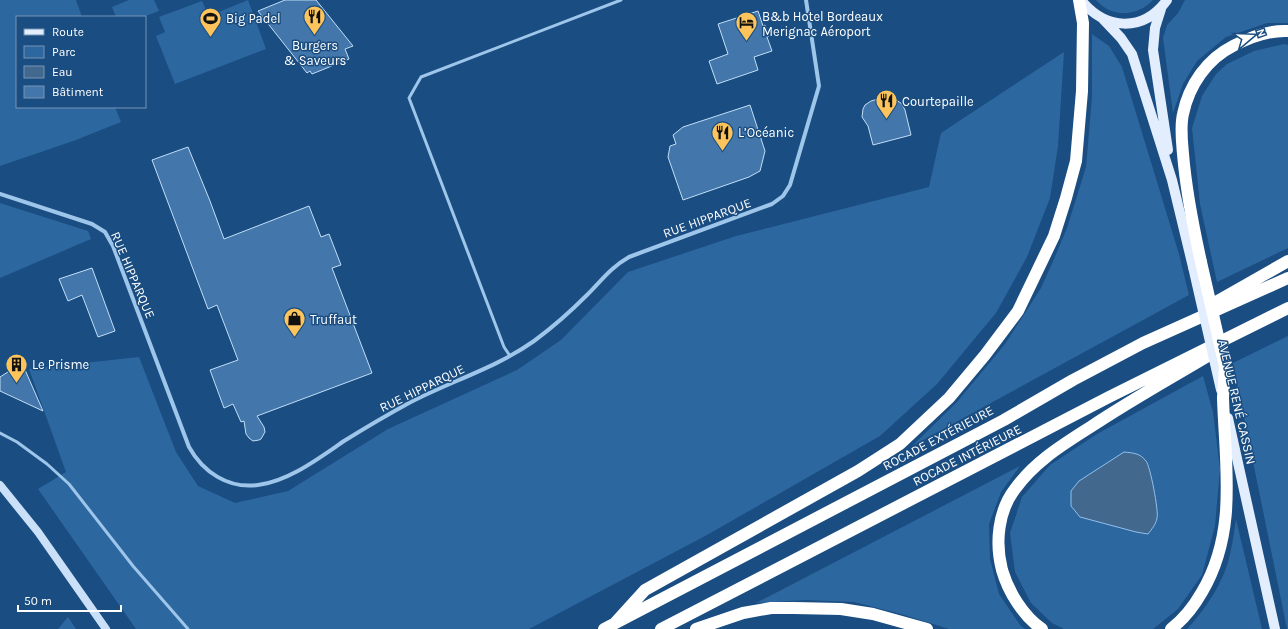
<svg xmlns="http://www.w3.org/2000/svg" width="1288" height="629" viewBox="0 0 1288 629" font-family="Karla,sans-serif">
<style>
.green{fill:#2d67a0}
.water{fill:#42688e;stroke:#91c1ec}
.building{fill:#4377ab;stroke:#c2def8}
.lines{fill:none;stroke-linecap:round;stroke-linejoin:round}
.lane{stroke:#9ec5ea;stroke-width:3}
.street{stroke:#9ec5ea;stroke-width:4}
.secondary{stroke:#c9e0f8;stroke-width:8}
.primary{stroke:#e2eefe;stroke-width:10}
.highway{stroke:#fff;stroke-width:12}
.primary-bridge{stroke:#e2eefe;stroke-width:10}
.highway-bridge{stroke:#fff;stroke-width:12}
.labels{text-anchor:middle;dominant-baseline:central;stroke-width:3;stroke-linejoin:round;paint-order:stroke}
.poi-label{font-size:13px;fill:#fff;stroke:#1a4d81;text-anchor:start}
.street-label{font-size:13px;fill:#fff;stroke:#1a4d81}
</style>
<rect width="100%" height="100%" fill="#1a4d81"/>
<path class="green" d="M0 0H76L82 17H17V107H115L121 122 76 140 0 166Z
M129 0H154L159 11 143 17H116L112 7Z
M248 0 266 49 175 84 156 36 165 32 159 17 202 1 209 16Z
M1096 0H1153C1137 17 1111 18 1096 0Z
M1185 0H1288V23H1267L1226 37 1197 61 1183 84 1173 113 1163 38 1167 25 1178 13Z
M1092 34 1109 46 1122 67 1179 254 1189 295 912 446 957 402 1005 344 1041 288 1054 259 1067 228 1086 167 1092 97Z
M1284 44 1288 45V248L1217 282 1200 204 1192 128 1202 96 1216 74 1227 64 1254 51Z
M1064 52 1058 146 1050 198 1027 257 996 313 937 384 880 436 707 535 529 629H136L38 489 66 472 29 369 139 357 176 452 198 486 235 503 288 491 388 429 517 370 561 340 628 272 736 236 929 187 941 133Z
M0 203 88 231 91 239 0 278Z
M1288 336V629H1287L1233 363Z
M1203 376 1213 412 1220 469 1215 526 1202 575 1178 609 1153 629H1064L1052 623 1031 603 1015 572 1010 533 1022 497 1050 465 1097 434Z
M1020 466 1001 492 989 524 990 559 999 594 1020 625 1025 629H949L901 614 854 602 806 600 756 603Z
M1236 519 1262 629H1187C1204 611 1221 586 1228 562 1232 548 1234 533 1236 519Z
M68 617 76 629H58Z"/>
<path class="water" d="M1124 452C1133 453 1140 453 1146 461 1150 465 1159 512 1157 518 1156 524 1152 529 1148 534L1136 532 1080 517 1071 506V491L1079 481Z"/>
<path class="building" d="M285 0H316L353 46 345 49 349 59 312 74 310 71 307 73 258 11Z
M758 11 763 26 765 25 769 36 767 37 772 51 754 57 758 70 717 84 709 61 728 54 718 24Z
M885 97 895 99 902 104 905 110 911 135 873 145 868 126 862 117 863 109 865 105 871 101Z
M750 105 765 151 760 171 749 177 683 200 668 157 670 146 676 144 673 135 683 127Z
M188 147 210 201 224 239 309 206 321 237 329 234 341 265 332 268 372 373 257 416 264 427 265 432 261 439 259 440 253 441 249 438 246 434 244 421 241 422 233 404 224 408 210 370 238 360 217 305 208 309 152 160Z
M92 268 115 331 98 337 82 295 68 301 59 279Z
M22 363 43 411 0 391V377Z"/>
<g class="lines">
<path class="lane" d="M510 356 504 347 409 98 421 77 621 0
M0 433 17 442 47 464 69 484 133 566 188 629"/>
<path class="street" d="M0 194 92 224 105 232 113 246 189 447C203 472 228 489 258 485 289 481 319 458 344 441 365 428 387 415 409 403 451 381 496 368 534 341 553 327 570 312 587 295 602 280 610 268 629 257L772 204 783 196 790 185 819 86 806 0"/>
<path class="secondary" d="M0 485 38 532 106 629"/>
<path class="primary" d="M1081 0C1105 30 1143 33 1167 0
M1161 9 1155 28 1153 50 1168 150
M1103 19 1121 38 1132 54 1172 180 1193 267
M1228 418 1275 629"/>
<path class="highway" d="M1201 262C1193 226 1186 190 1183 154 1182 142 1180 127 1183 114 1189 85 1207 59 1233 46 1250 37 1268 30 1288 31
M1209 306 1288 261
M615 623 645 590 858 471 900 444 949 398 985 355 1018 311 1054 236 1066 198 1076 161 1082 91 1083 23 1079 0
M604 629 1004 420 1073 380 1143 343 1288 278
M661 629 1109 397 1288 308
M696 629 743 613 771 608H794L841 609 873 614 927 629
M1042 629C1023 616 1008 591 1002 570 995 543 998 511 1015 489 1035 461 1064 444 1092 426 1131 400 1171 378 1211 354
M1171 629C1184 619 1194 606 1202 592 1238 531 1225 465 1223 398"/>
<path class="primary-bridge" d="M1193 267 1221 390"/>
<path class="highway-bridge" d="M1201 262 1225 367 1223 398"/>
</g>
<defs>
<symbol id="restaurant-pin" viewBox="-11 -11 22 30"><path d="M0 17L-7.5 6A9.5 9.5 0 1 1 7.5 6Z" fill="#fcc45a" stroke="#1a4d81"/><path d="M-5-6h1v4h1v-4h1v4h1v-4h1v5L-1.5 .5V6h-2V.5L-5-1ZM5-6V6H3V1.5H1.5Q1.5-4 5-6Z" fill="#111"/></symbol>
<symbol id="stadium-pin" viewBox="-11 -11 22 30"><path d="M0 17L-7.5 6A9.5 9.5 0 1 1 7.5 6Z" fill="#fcc45a" stroke="#1a4d81"/><path d="M0-5a6.5 5 0 1 0 0 10a6.5 5 0 1 0 0-10ZM-3.5-1.8h7v3.6h-7Z" fill="#111"/></symbol>
<symbol id="hotel-pin" viewBox="-11 -11 22 30"><path d="M0 17L-7.5 6A9.5 9.5 0 1 1 7.5 6Z" fill="#fcc45a" stroke="#1a4d81"/><path d="M-6-4.5h1.5V1H6V5H4.5V3h-9V5H-6ZM-4 0a1.8 1.8 0 1 1 3.6 0ZM.5 0V-2.5h3Q6-2.5 6 0Z" fill="#111"/></symbol>
<symbol id="shop-pin" viewBox="-11 -11 22 30"><path d="M0 17L-7.5 6A9.5 9.5 0 1 1 7.5 6Z" fill="#fcc45a" stroke="#1a4d81"/><path d="M-5-2.5h2.3a2.7 3.5 0 0 1 5.4 0H5L5.5 6h-11ZM-1.5-2.5h3a1.5 2.3 0 0 0-3 0Z" fill="#111"/></symbol>
<symbol id="building-pin" viewBox="-11 -11 22 30"><path d="M0 17L-7.5 6A9.5 9.5 0 1 1 7.5 6Z" fill="#fcc45a" stroke="#1a4d81"/><path d="M-4-6H4V6H1V3H-1V6H-4ZM-2.5-4.3h1.7v1.8h-1.7ZM.8-4.3h1.7v1.8H.8ZM-2.5-1h1.7V.8h-1.7ZM.8-1h1.7V.8H.8Z" fill="#111"/></symbol>
</defs>
<g fill-rule="evenodd">
<use href="#restaurant-pin" x="302" y="4" width="25" height="34"/>
<use href="#stadium-pin" x="198" y="6" width="25" height="34"/>
<use href="#hotel-pin" x="734" y="10" width="25" height="34"/>
<use href="#restaurant-pin" x="874" y="88" width="25" height="34"/>
<use href="#restaurant-pin" x="710" y="120" width="25" height="34"/>
<use href="#shop-pin" x="282" y="306" width="25" height="34"/>
<use href="#building-pin" x="4" y="352" width="25" height="34"/>
</g>
<g class="labels">
<g class="poi-label">
<text x="762" y="16">B&amp;b Hotel Bordeaux<tspan x="762" dy="15">Merignac Aéroport</tspan></text>
<text x="226" y="18">Big Padel</text>
<text x="315" y="45" text-anchor="middle">Burgers<tspan x="315" dy="15">&amp; Saveurs</tspan></text>
<text x="902" y="101">Courtepaille</text>
<text x="738" y="132">L’Océanic</text>
<text x="310" y="319">Truffaut</text>
<text x="32" y="364">Le Prisme</text>
</g>
<g class="street-label">
<text transform="translate(707 218) rotate(-20)">RUE HIPPARQUE</text>
<text transform="translate(133 275) rotate(67)">RUE HIPPARQUE</text>
<text transform="translate(422 388) rotate(-26)">RUE HIPPARQUE</text>
<text transform="translate(1237 402) rotate(77)">AVENUE RENÉ CASSIN</text>
<text transform="translate(938 438) rotate(-28)">ROCADE EXTÉRIEURE</text>
<text transform="translate(967 455) rotate(-27)">ROCADE INTÉRIEURE</text>
</g>
</g>
<rect x="16" y="16" width="130" height="92" fill="#1a4d81" stroke="#7694b3"/>
<rect x="24" y="29" width="20" height="6" fill="#e2eefe" stroke="#7694b3"/>
<text x="52" y="36" font-size="12" fill="#ffffff">Route</text>
<rect x="24" y="46" width="20" height="12" fill="#2d67a0" stroke="#7694b3"/>
<text x="52" y="56" font-size="12" fill="#ffffff">Parc</text>
<rect x="24" y="66" width="20" height="12" fill="#42688e" stroke="#7694b3"/>
<text x="52" y="76" font-size="12" fill="#ffffff">Eau</text>
<rect x="24" y="86" width="20" height="12" fill="#4377ab" stroke="#7694b3"/>
<text x="52" y="96" font-size="12" fill="#ffffff">Bâtiment</text>
<g transform="translate(1252 36) rotate(71)" stroke="#1a4d81" stroke-width="3" paint-order="stroke">
<path d="M0-3L7 15L0 10L-7 15Z" fill="#ffffff"/>
<text y="-6" font-size="11" font-weight="bold" text-anchor="middle" fill="#ffffff">N</text>
</g>
<path d="M18 605v6h103v-6" fill="none" stroke="#ffffff" stroke-width="2"/>
<text x="24" y="605" font-size="12" fill="#ffffff" stroke="#1a4d81" stroke-width="3" paint-order="stroke">50 m</text>
</svg>
